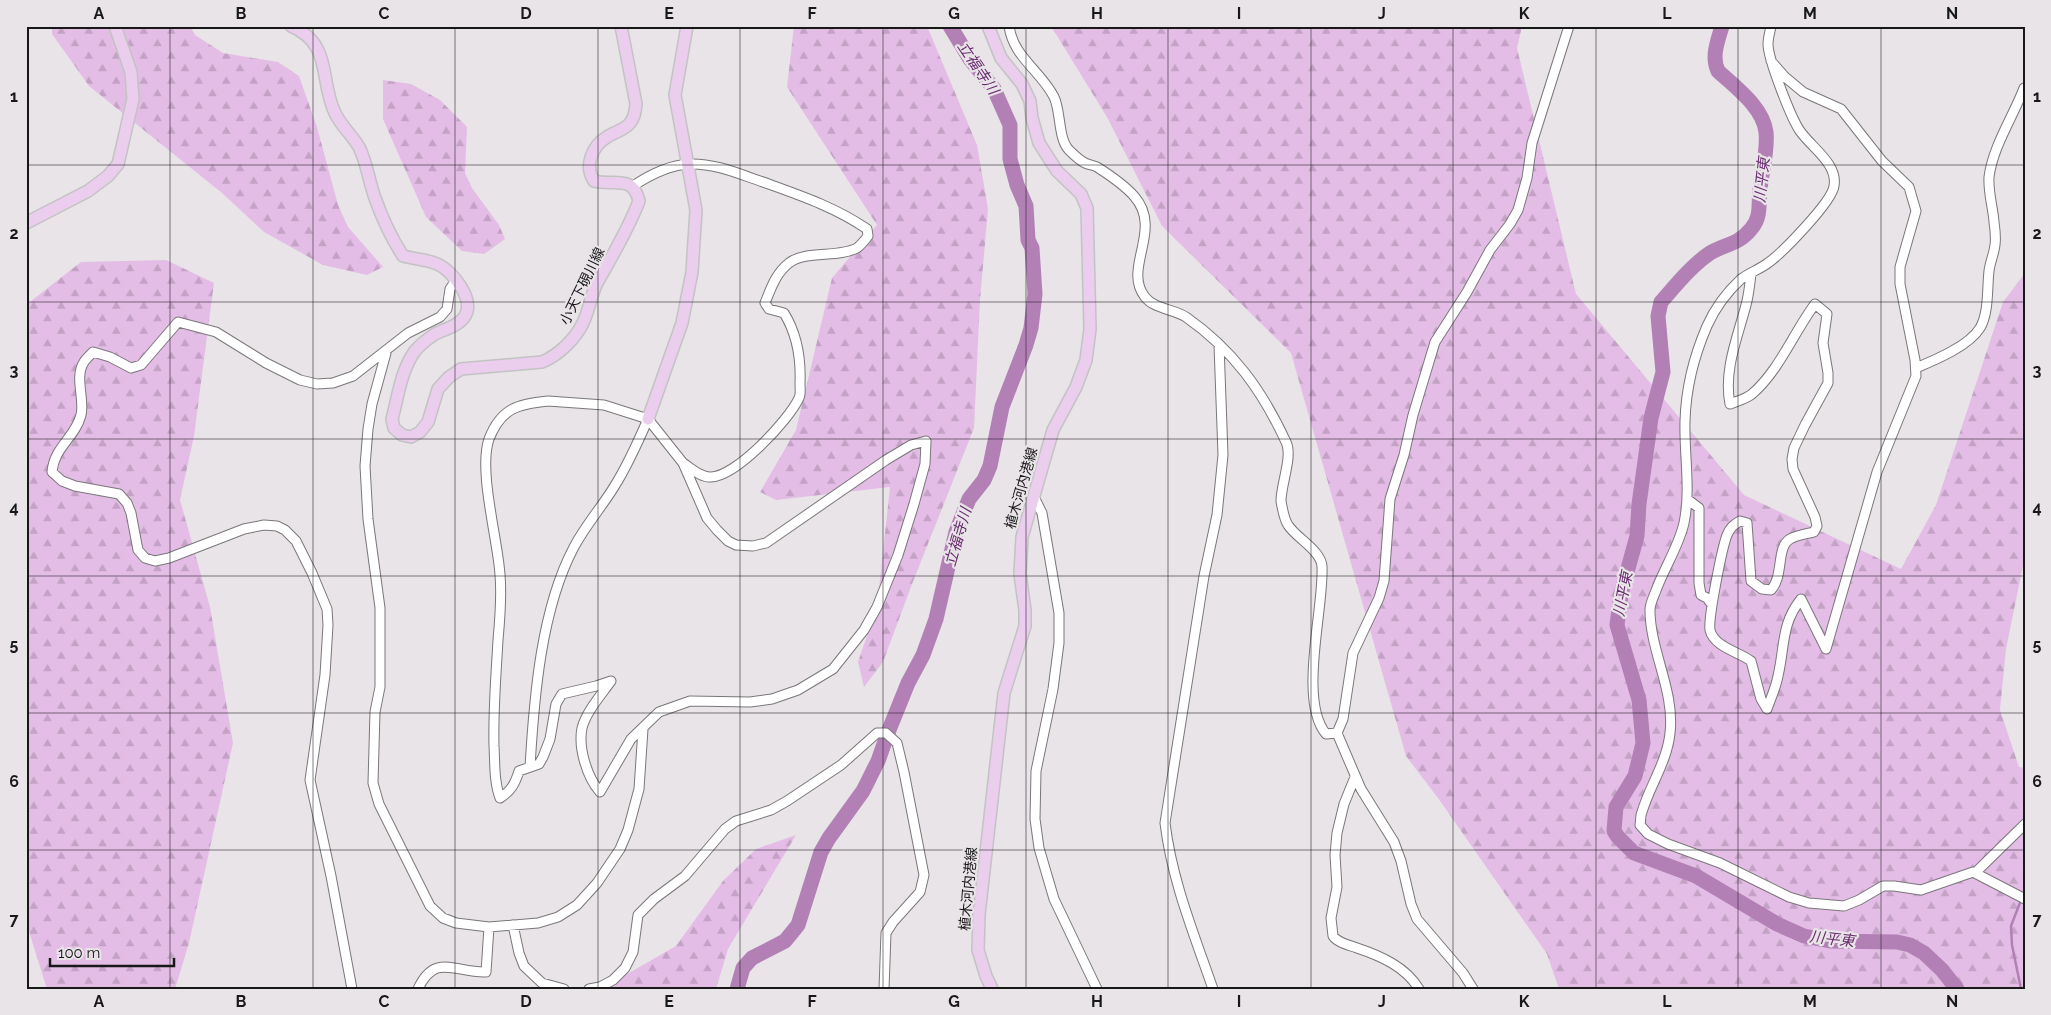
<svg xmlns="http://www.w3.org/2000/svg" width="2051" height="1015" viewBox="0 0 2051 1015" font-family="Raleway,'Noto Sans JP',sans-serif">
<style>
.forest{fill:url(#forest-firs)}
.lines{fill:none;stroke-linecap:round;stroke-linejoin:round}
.stream{stroke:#b380b6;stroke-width:2.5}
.river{stroke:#b380b6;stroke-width:15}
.minor-casing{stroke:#7a777a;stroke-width:11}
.major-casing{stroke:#c3c3c3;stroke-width:14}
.minor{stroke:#fff;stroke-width:9}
.major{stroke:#ebcded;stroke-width:11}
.grid{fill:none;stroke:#191819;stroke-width:1;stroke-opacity:0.55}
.labels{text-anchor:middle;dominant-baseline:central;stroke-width:4.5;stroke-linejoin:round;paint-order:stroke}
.street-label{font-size:14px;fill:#191819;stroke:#e8e4e8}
.water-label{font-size:15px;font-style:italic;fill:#682a6e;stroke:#e8e4e8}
.neatline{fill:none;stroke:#191819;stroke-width:2}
.grid-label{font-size:16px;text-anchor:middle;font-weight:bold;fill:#191819}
</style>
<defs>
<pattern id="forest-firs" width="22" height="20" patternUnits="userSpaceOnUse" patternTransform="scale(1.25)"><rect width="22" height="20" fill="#e4bde6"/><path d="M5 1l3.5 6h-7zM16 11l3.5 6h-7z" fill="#c3a2c5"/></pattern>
</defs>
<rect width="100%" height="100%" fill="#e8e4e8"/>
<path class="forest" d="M52 26H190L195 35 223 53 278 62 299 76 317 127 338 205 348 227 383 267 367 275 323 265 264 232 222 193 89 86 52 34Z
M794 26H927L977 145 988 209 980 300 974 428 912 584 883 662 864 687 858 662 877 607 890 487 776 500 760 492 796 430 832 278 877 225 787 87Z
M1051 26H1522L1517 48 1576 294 1744 495 1901 569 1936 505 2003 302 2025 273V556L2006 649 2000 710 2019 767 2025 768V989H1559L1547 954 1438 798 1406 756 1291 353 1162 226 1107 117Z
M383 80 411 84 440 100 467 127 465 173 472 188 499 225 505 239 484 254 462 251 426 217 383 119Z
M166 260 214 283 194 436 180 500 210 607 233 743 189 943 175 989H47L26 922V305L81 262Z
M796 835 728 949 716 989H601L676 946 723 881 756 849Z"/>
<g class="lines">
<path class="stream" d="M2021 989 2012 945 2011 926 2021 900"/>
<path class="river" d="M1722 26C1718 41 1711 56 1718 71 1735 87 1763 107 1766 132 1768 150 1762 171 1760 189 1758 203 1762 217 1751 229 1738 245 1725 244 1710 253 1691 266 1676 285 1661 302L1658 316 1663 372 1651 418 1639 504 1637 536 1621 594 1617 625 1639 700 1643 743 1635 776 1616 807 1614 831 1618 837 1634 853 1696 876 1777 924 1804 936 1830 941 1897 942 1910 945 1924 953 1942 970 1957 989
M737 989 743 968 752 958 785 941 798 925 821 852 829 838 863 791 878 761 889 730 908 683 923 655 936 619 956 532 969 499 984 480 990 466 1002 407 1026 345 1031 328 1035 294 1032 248 1028 240 1026 206 1017 185 1010 159V125L994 89 970 59 950 26"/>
<defs>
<path id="minor" d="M1009 26C1013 57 1041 71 1054 97 1061 111 1058 139 1069 150 1073 154 1079 160 1085 163 1089 165 1093 165 1097 167 1108 174 1126 187 1134 196 1164 230 1122 268 1145 297 1154 309 1174 309 1186 317 1233 350 1262 390 1286 442 1293 456 1281 484 1281 501 1282 507 1284 519 1288 525 1296 538 1322 551 1322 567 1324 609 1298 700 1326 734L1337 733
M1771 26C1770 32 1768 38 1768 44 1768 59 1791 118 1800 131 1812 148 1838 164 1834 186 1832 202 1782 253 1768 263 1760 269 1749 273 1741 279 1727 292 1715 308 1707 326 1694 356 1686 387 1685 421 1684 455 1691 489 1684 523 1679 546 1663 570 1655 593 1653 598 1650 604 1650 610 1650 651 1675 691 1670 733 1667 762 1650 785 1642 812 1640 816 1641 821 1640 825L1648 834 1668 844 1720 863 1789 897 1809 903 1844 906 1859 900 1883 886H1894L1921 890 1973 872 2025 899
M633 186C648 176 670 165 689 164 715 163 739 174 763 182 799 195 835 207 867 229L868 236C865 240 861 245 857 248 838 258 805 250 789 263 776 273 771 288 765 303L769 309 784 313C797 334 801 359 800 383 800 388 801 394 799 398 789 420 735 478 710 477 700 477 691 468 683 463
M1751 274C1750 283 1749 292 1747 301 1739 334 1723 369 1730 404 1737 401 1746 399 1752 394 1779 371 1794 332 1815 304L1827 314 1823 343 1828 373V383L1805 425 1794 448 1792 459 1793 469 1815 517 1817 526 1814 532C1806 534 1797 535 1790 539 1776 547 1784 576 1771 590L1762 589 1751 581 1747 523 1740 521C1733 525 1730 528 1727 535 1722 548 1708 618 1710 630 1714 647 1739 652 1751 661L1761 699 1767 709C1771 698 1776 687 1778 676 1785 646 1781 624 1801 599L1826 649 1877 472 1916 376 1915 360 1900 284V267L1916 211 1909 187 1882 161 1841 109 1803 92 1785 77 1771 61
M386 353 372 404 368 429 365 466 368 519 380 608V687L375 712 373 783 379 804 430 906 443 918 456 923 489 927 538 923 558 917 577 905 597 883 620 849 628 830 639 789 643 729
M1916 368C1935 360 1969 346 1980 328 1989 313 1987 288 1989 271 1990 262 1994 254 1995 245 1996 238 1995 229 1994 222 1993 207 1988 193 1989 177 1993 146 2013 117 2024 88
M548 401 604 405 648 419 683 463 707 518 717 530 728 541 736 545 753 546 766 543 886 460 911 445 926 441 925 464 914 504 898 555 877 607 864 630 833 669 798 690 772 699 750 702 690 701 659 712 631 739 600 792C587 777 578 748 582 728 586 712 601 695 611 681L596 686 562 694 556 704 550 739 543 757 539 764 519 771C515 784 511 791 500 798 494 782 495 764 494 746 493 711 496 676 498 640 500 618 502 597 500 575 498 540 478 471 489 439 501 408 518 404 548 401Z
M1034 497 1042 513 1059 613V643L1053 689 1036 771 1035 819 1039 848 1054 899 1097 989
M1687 499 1699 508V583L1701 595 1707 598 1712 605
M530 767C534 698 541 609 574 547 585 526 601 508 614 487 628 465 638 442 648 419
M1355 777 1344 804 1337 833 1335 855 1337 887 1331 918 1333 936C1338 943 1349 945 1357 948 1381 956 1406 967 1419 989
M1975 873 2025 824
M513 925 519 953 524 966 542 983 564 989
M352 989 331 876 310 780 325 675 328 625 327 609 312 573 296 541 285 530 277 526 264 525 244 529 169 558 155 561 145 558 138 550 131 513 127 503 119 494 75 486 62 481 52 472C54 447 75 438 81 415 85 399 74 377 84 362 85 360 90 355 93 352L110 357 131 368 141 365 178 322 216 332 266 363 300 380 317 384 333 383 353 376 408 333 440 317 447 309 450 289 456 280
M418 989C435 952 455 973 486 972L489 927
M589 989 600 987 613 980 625 968 633 952 638 915 654 899 685 876 725 829 736 821 771 810 787 801 841 765 877 733H886L897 743 904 772 924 875 920 892 893 922 886 933 884 989
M1213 989C1194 934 1172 881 1165 823L1204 576 1217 515 1223 455 1219 345
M1473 989 1463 973 1417 919 1411 904 1401 861 1394 842 1361 789 1337 733 1343 719 1353 653 1379 598 1384 581 1390 499 1404 455 1413 415 1435 342 1467 292 1490 250 1510 224 1518 210 1527 178 1532 143 1569 26"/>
<path id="major" d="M291 26C333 44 319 80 335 113 341 126 352 135 359 147 367 163 369 182 375 198 382 218 392 239 403 256 414 259 426 259 437 264 452 270 475 299 465 316 459 326 445 329 435 334 429 338 420 345 415 351 401 370 398 397 392 419L394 428 402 435 411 437 420 432 428 422 438 389 449 377 461 369 542 362C559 355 575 339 583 323 589 310 591 295 597 283 612 256 628 230 639 201 633 174 613 186 594 181 584 166 592 146 607 137 614 132 625 130 630 123 635 117 635 111 636 104L621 26
M988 26 1001 58 1022 84 1030 101 1032 118 1039 143 1057 171 1081 194 1087 208 1090 329 1086 360 1076 387 1053 430 1022 537 1020 574 1025 610V626L1004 693 979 915 978 950 986 976 992 989
M26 223 88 191 108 176 118 164 133 99 131 72 115 26
M648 419 682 323 692 272 696 210 675 95 687 26"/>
</defs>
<use href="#minor" class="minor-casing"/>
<use href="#major" class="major-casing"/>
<use href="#minor" class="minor"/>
<use href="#major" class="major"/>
</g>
<path class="grid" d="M170 26V989M313 26V989M455 26V989M598 26V989M740 26V989M883 26V989M1026 26V989M1168 26V989M1311 26V989M1453 26V989M1596 26V989M1738 26V989M1881 26V989M26 165H2025M26 302H2025M26 439H2025M26 576H2025M26 713H2025M26 850H2025"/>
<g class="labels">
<g class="street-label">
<text transform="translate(582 286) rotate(-64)">小天下硯川線</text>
<text transform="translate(1021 488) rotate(-74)">植木河内港線</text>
<text transform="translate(968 889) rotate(-85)">植木河内港線</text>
</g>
<g class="water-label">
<text transform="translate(978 68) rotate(56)">立福寺川</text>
<text transform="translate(1762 180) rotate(-84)">川平東</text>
<text transform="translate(958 537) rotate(-74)">立福寺川</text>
<text transform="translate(1623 594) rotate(-79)">川平東</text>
<text transform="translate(1832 939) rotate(6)">川平東</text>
</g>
</g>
<rect width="2051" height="1015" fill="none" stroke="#e8e4e8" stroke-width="55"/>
<path d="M50 958v8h124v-8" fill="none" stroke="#191819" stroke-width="2.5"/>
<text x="58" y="958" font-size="15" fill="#191819" stroke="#e8e4e8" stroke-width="4" paint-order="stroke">100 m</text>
<rect x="28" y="28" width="1996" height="960" class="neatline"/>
<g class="grid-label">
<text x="99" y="19">A</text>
<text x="241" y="19">B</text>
<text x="384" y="19">C</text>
<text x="526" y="19">D</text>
<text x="669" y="19">E</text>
<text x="812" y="19">F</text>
<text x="954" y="19">G</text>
<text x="1097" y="19">H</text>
<text x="1239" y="19">I</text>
<text x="1382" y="19">J</text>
<text x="1524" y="19">K</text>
<text x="1667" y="19">L</text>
<text x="1810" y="19">M</text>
<text x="1952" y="19">N</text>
<text x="14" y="102">1</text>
<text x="2037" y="102">1</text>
<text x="14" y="239">2</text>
<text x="2037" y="239">2</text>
<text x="14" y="376">3</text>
<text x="2037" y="376">3</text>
<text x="14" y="513">4</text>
<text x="2037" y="513">4</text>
<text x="14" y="650">5</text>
<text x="2037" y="650">5</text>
<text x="14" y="787">6</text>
<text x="2037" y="787">6</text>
<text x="14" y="925">7</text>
<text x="2037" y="925">7</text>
<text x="99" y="1007">A</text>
<text x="241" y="1007">B</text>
<text x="384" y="1007">C</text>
<text x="526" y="1007">D</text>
<text x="669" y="1007">E</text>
<text x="812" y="1007">F</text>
<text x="954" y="1007">G</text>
<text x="1097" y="1007">H</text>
<text x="1239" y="1007">I</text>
<text x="1382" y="1007">J</text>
<text x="1524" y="1007">K</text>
<text x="1667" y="1007">L</text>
<text x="1810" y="1007">M</text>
<text x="1952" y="1007">N</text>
</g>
</svg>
